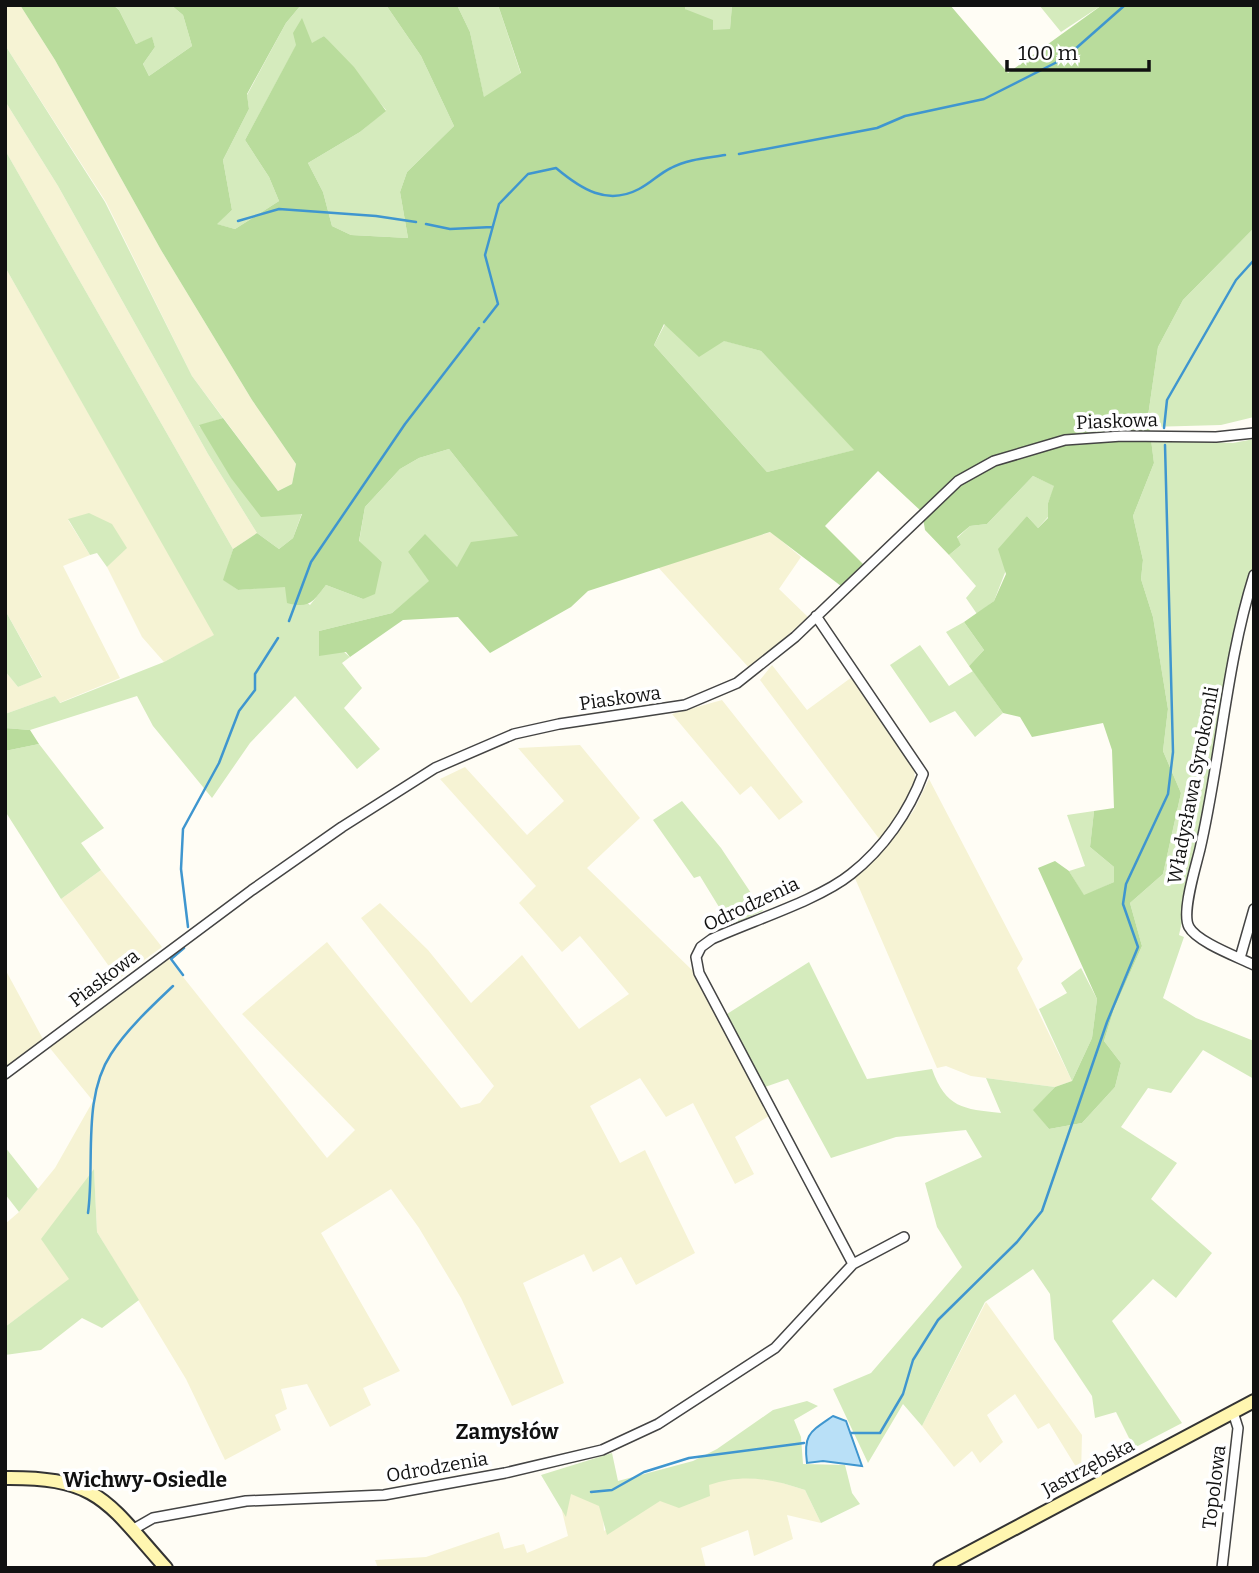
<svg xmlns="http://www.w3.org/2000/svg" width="1259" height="1573" viewBox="0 0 1259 1573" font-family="Bitter,serif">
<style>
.farmland{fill:#f6f3d4}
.green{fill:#d5ebbd}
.forest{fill:#b9dc9c;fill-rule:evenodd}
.water{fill:#b9e0f7;stroke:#3f96cf;stroke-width:2}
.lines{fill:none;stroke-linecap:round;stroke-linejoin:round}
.stream{stroke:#3f96cf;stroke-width:2.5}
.street-casing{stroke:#444;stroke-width:12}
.secondary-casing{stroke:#333;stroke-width:16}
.street{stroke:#fff;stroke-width:9}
.secondary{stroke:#fff6b0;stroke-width:12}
.labels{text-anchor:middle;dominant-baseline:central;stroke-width:7;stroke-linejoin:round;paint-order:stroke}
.street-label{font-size:19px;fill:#111;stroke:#fff}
.neighbourhood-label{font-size:21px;font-weight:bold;fill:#111;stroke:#fff}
</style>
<rect width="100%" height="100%" fill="#fffdf5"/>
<path class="farmland" d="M5 5H20L55 60 161 250 252 400 296 464 292 484 278 491 192 376 106 202 5 45Z
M5 101 58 186 208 454 257 533 233 549 5 150Z
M5 267 215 635 164 662 142 637 107 567 126 548 68 520 90 555 63 566 120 678 59 703 55 696 5 714V671L18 687 42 676 5 610Z
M771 532 801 557 779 589 808 617 750 669 657 566Z
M772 665 807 710 852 677 914 765 915 787 880 840 760 680Z
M722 700 803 802 779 820 751 786 740 795 672 714Z
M580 745 640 818 587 868 693 971 769 1116 735 1137 754 1174 735 1184 693 1103 666 1117 640 1078 590 1106 620 1163 645 1150 695 1253 636 1285 621 1257 593 1272 584 1254 523 1283 564 1383 512 1406 461 1298 419 1228 391 1189 321 1233 400 1371 363 1388 371 1405 330 1427 307 1384 281 1389 287 1409 275 1415 281 1430 225 1460 186 1379 97 1232 94 1170 70 1279 5 1327V1224L19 1212 55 1168 93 1101 49 1047 168 958 327 1158 355 1130 242 1014 327 942 461 1108 480 1103 494 1086 361 918 380 903 428 950 471 1003 522 955 579 1029 629 994 580 936 562 952 519 903 536 886 440 779 465 767 527 835 564 801 518 748Z
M929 779 1023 959 1017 968 1072 1081 1055 1087 971 1076 946 1066 937 1068 854 876 885 849 914 810Z
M101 870 162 947 118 979 61 899Z
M5 969 44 1041 5 1069Z
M986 1302 1082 1435 1081 1475 1049 1423 1038 1429 1015 1394 987 1415 1003 1442 980 1463 972 1451 954 1467 922 1426Z
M732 1477 770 1479 805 1490 821 1523 787 1515 793 1539 754 1556 748 1530 701 1548 706 1568H378L375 1560 426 1557 499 1532 504 1549 524 1544 527 1553 568 1536 562 1511 569 1489 602 1502 604 1531 659 1495 703 1479Z"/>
<path class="green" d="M113 5H171L183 15 192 46 149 76 143 64 155 47 152 38 136 44 119 10Z
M301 5H386L421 56 454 126 407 172 400 192 408 238 351 235 332 226 323 192 308 163 360 132 386 110 324 36 312 44H297L245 140 269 177 279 201 235 229 216 224 232 210 223 160 249 109 247 95 286 23Z
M457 5H498L521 74 484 98 470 32Z
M685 5H732L730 30H713L685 9Z
M1039 5H1102L1061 32Z
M5 45 105 202 192 376 223 418 199 426 302 513 293 538 279 549 257 533 208 454 58 186 5 101Z
M5 150 233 549 224 580 238 590 285 586 310 605 326 585 363 599 382 562 359 542 365 507 400 469 419 458 449 449 519 537 457 567 408 552 430 581 392 613 319 631 350 657 342 663 362 688 344 708 380 749 357 769 295 696 250 743 212 798 153 726 137 696 30 730 5 728V714L55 696 60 703 164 662 214 635 5 267Z
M1254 228V417L1221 425 1149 427 1148 416 1158 347 1183 300Z
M665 324 761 351 855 450 767 472 654 345Z
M1254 439V564L1236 626 1203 827 1179 935 1184 937 1163 998 1196 1018 1254 1041V1079L1203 1050 1171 1093 1148 1088 1121 1127 1177 1163 1151 1199 1212 1253 1176 1298 1153 1279 1112 1321 1182 1423 1134 1448 1116 1412 1095 1418 1092 1396 1054 1339 1050 1294 1033 1269 985 1302 922 1426 903 1404 868 1463 833 1389 871 1373 962 1267 937 1227 925 1183 982 1157 966 1130 896 1137 831 1158 788 1079 765 1087 727 1014 809 962 867 1079 932 1069C946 1108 963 1109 1001 1113L986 1078 1055 1087 1034 1110 1049 1129 1082 1123 1115 1087 1121 1063 1104 1041 1114 1009 1142 946 1130 903 1163 874 1181 793 1163 751 1168 709 1153 617 1141 579 1143 560 1133 516 1154 463 1151 440 1233 443Z
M1033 476 1055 486 1048 503V517L1038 528 1027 516 994 601 977 614 966 598 976 586 949 555 961 545 957 538 970 526 987 524Z
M89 513 112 524 127 548 107 567 97 553 90 555 68 519Z
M5 610 42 677 18 687 5 671Z
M964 622 984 650 969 666 946 632Z
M920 645 949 686 973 671 1003 713 975 737 955 711 930 723 890 665Z
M39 744 104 828 81 843 101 870 61 899 5 811V751Z
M682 801 721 848 763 911 730 925 700 876 694 878 653 820Z
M1094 811 1090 847 1114 867V882L1084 896 1069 871 1085 866 1067 815Z
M1081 968 1097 999 1092 1038 1072 1081 1039 1009 1067 993 1061 983Z
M5 1147 38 1189 19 1212 5 1194Z
M94 1169 97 1232 139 1300 102 1328 82 1318 41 1350 5 1355V1327L69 1279 41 1239Z
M807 1401 818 1406 794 1420 801 1437 803 1464 845 1465 852 1493 860 1504 821 1523 805 1490C771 1479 744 1473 709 1485L710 1496 679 1508 660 1501 607 1535 599 1506 571 1494 566 1517 541 1475 612 1453 618 1481 693 1461 717 1449 773 1410Z"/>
<path class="forest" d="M20 5H113L119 10 136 44 152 37 155 47 143 64 149 76 192 46 183 15 171 5H301L286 23 247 94 249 109 223 160 232 210 217 224 235 229 279 201 269 177 245 140 296 45 293 33 302 18 312 43 324 36 354 67 386 111 360 132 308 163 323 192 332 226 351 235 408 238 400 192 407 172 454 126 421 56 386 5H457L470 32 484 97 521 73 498 5H685V9L713 20V30L730 29 732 5H950L1008 73 1102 5H1254V228L1183 300 1158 347 1148 416 1154 463 1133 516 1143 560 1141 579 1153 617 1168 709 1163 751 1181 793 1163 874 1130 903 1142 946 1114 1009 1104 1041 1121 1063 1115 1087 1082 1123 1049 1129 1033 1110 1055 1087 1072 1081 1092 1038 1097 999 1038 868 1055 861 1069 871 1084 895 1114 882V867L1090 847 1094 811 1114 808 1112 750 1103 723 1032 737 1020 717 1003 713 969 666 984 650 964 622 994 601 1006 574 998 549 1027 516 1038 528 1048 518V503L1054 486 1033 476 987 524 970 526 957 537 961 545 949 555 925 530 922 512 878 471 825 526 864 565 841 586 770 532 588 591 571 607 490 653 458 617 403 620 350 657 346 652 319 656V631L392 613 429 581 408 552 425 534 457 567 471 542 518 536 449 449 419 458 400 469 365 507 359 541 382 562 375 594 363 599 326 585C313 602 309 609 287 603L285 587 238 590 223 580 233 549 257 533 279 549 293 538 302 514 261 517 231 478 199 425 223 418 278 491 292 484 296 464 252 400 161 250 55 60ZM664 324 699 357 724 341 761 351 854 450 767 472 654 345Z
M5 728 30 730 39 744 5 751Z"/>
<path class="water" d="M833 1416 846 1421 862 1466 823 1461 807 1463C803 1434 810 1432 833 1416Z"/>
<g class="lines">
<path class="stream" d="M739 154 877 128 905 116 984 99 1065 58 1125 5
M238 221 279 209 376 216 416 222
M426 224 450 229 492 227
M484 322 498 304 485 255 499 204 528 174 556 168C581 189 607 206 639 189 651 183 660 173 671 168 688 159 707 158 725 155
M1164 428 1167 400 1236 280 1254 260
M289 621 311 562 405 424 479 328
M188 927 181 869 183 829 219 763 239 711 255 690V674L278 638
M183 975 171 959 184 948
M88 1213C95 1162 82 1098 111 1054 127 1029 152 1006 173 986
M851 1433H880L903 1394 913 1360 938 1320 1017 1242 1042 1211 1107 1022 1138 947 1123 904 1126 884 1168 794 1173 752 1165 445
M591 1492 612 1490 644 1472 689 1458 804 1443"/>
<defs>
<path id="street" d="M1254 575C1226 664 1221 758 1200 849 1196 866 1181 913 1189 927 1197 942 1238 957 1254 965
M816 616 923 774C909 812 883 849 851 874 819 900 751 921 712 939L701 947 696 957 699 973 853 1264
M1240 958 1254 909
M5 1074 252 890 342 827 435 768 514 734 559 724 685 705 737 683 795 637 958 481 994 461 1065 440 1122 436 1216 437 1254 433
M132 1530 153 1518 246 1501 384 1495 505 1473 602 1450 658 1424 775 1348 853 1264 904 1237
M1222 1568 1238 1428 1233 1412"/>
<path id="secondary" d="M5 1478C99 1477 107 1502 166 1568
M940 1568 1254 1401"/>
</defs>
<use href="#street" class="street-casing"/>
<use href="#secondary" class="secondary-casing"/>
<use href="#street" class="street"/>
<use href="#secondary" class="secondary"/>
</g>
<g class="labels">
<g class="street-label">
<text transform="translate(1117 421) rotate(-2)">Piaskowa</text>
<text transform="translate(620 698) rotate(-8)">Piaskowa</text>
<text transform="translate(1193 785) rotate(-79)">Władysława Syrokomli</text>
<text transform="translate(751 904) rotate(-25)">Odrodzenia</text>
<text transform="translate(104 978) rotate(-37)">Piaskowa</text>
<text transform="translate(437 1467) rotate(-10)">Odrodzenia</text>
<text transform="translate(1088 1467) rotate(-28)">Jastrzębska</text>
<text transform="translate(1214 1487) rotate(-83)">Topolowa</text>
</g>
<g class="neighbourhood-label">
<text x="507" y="1432">Zamysłów</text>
<text x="145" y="1480">Wichwy-Osiedle</text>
</g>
</g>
<rect width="1259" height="1573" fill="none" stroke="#111111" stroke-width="14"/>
<path d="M1007 60v10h142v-10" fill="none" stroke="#111111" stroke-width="3.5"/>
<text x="1018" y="60" font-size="21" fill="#111111" stroke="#ffffff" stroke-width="5" paint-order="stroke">100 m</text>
</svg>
